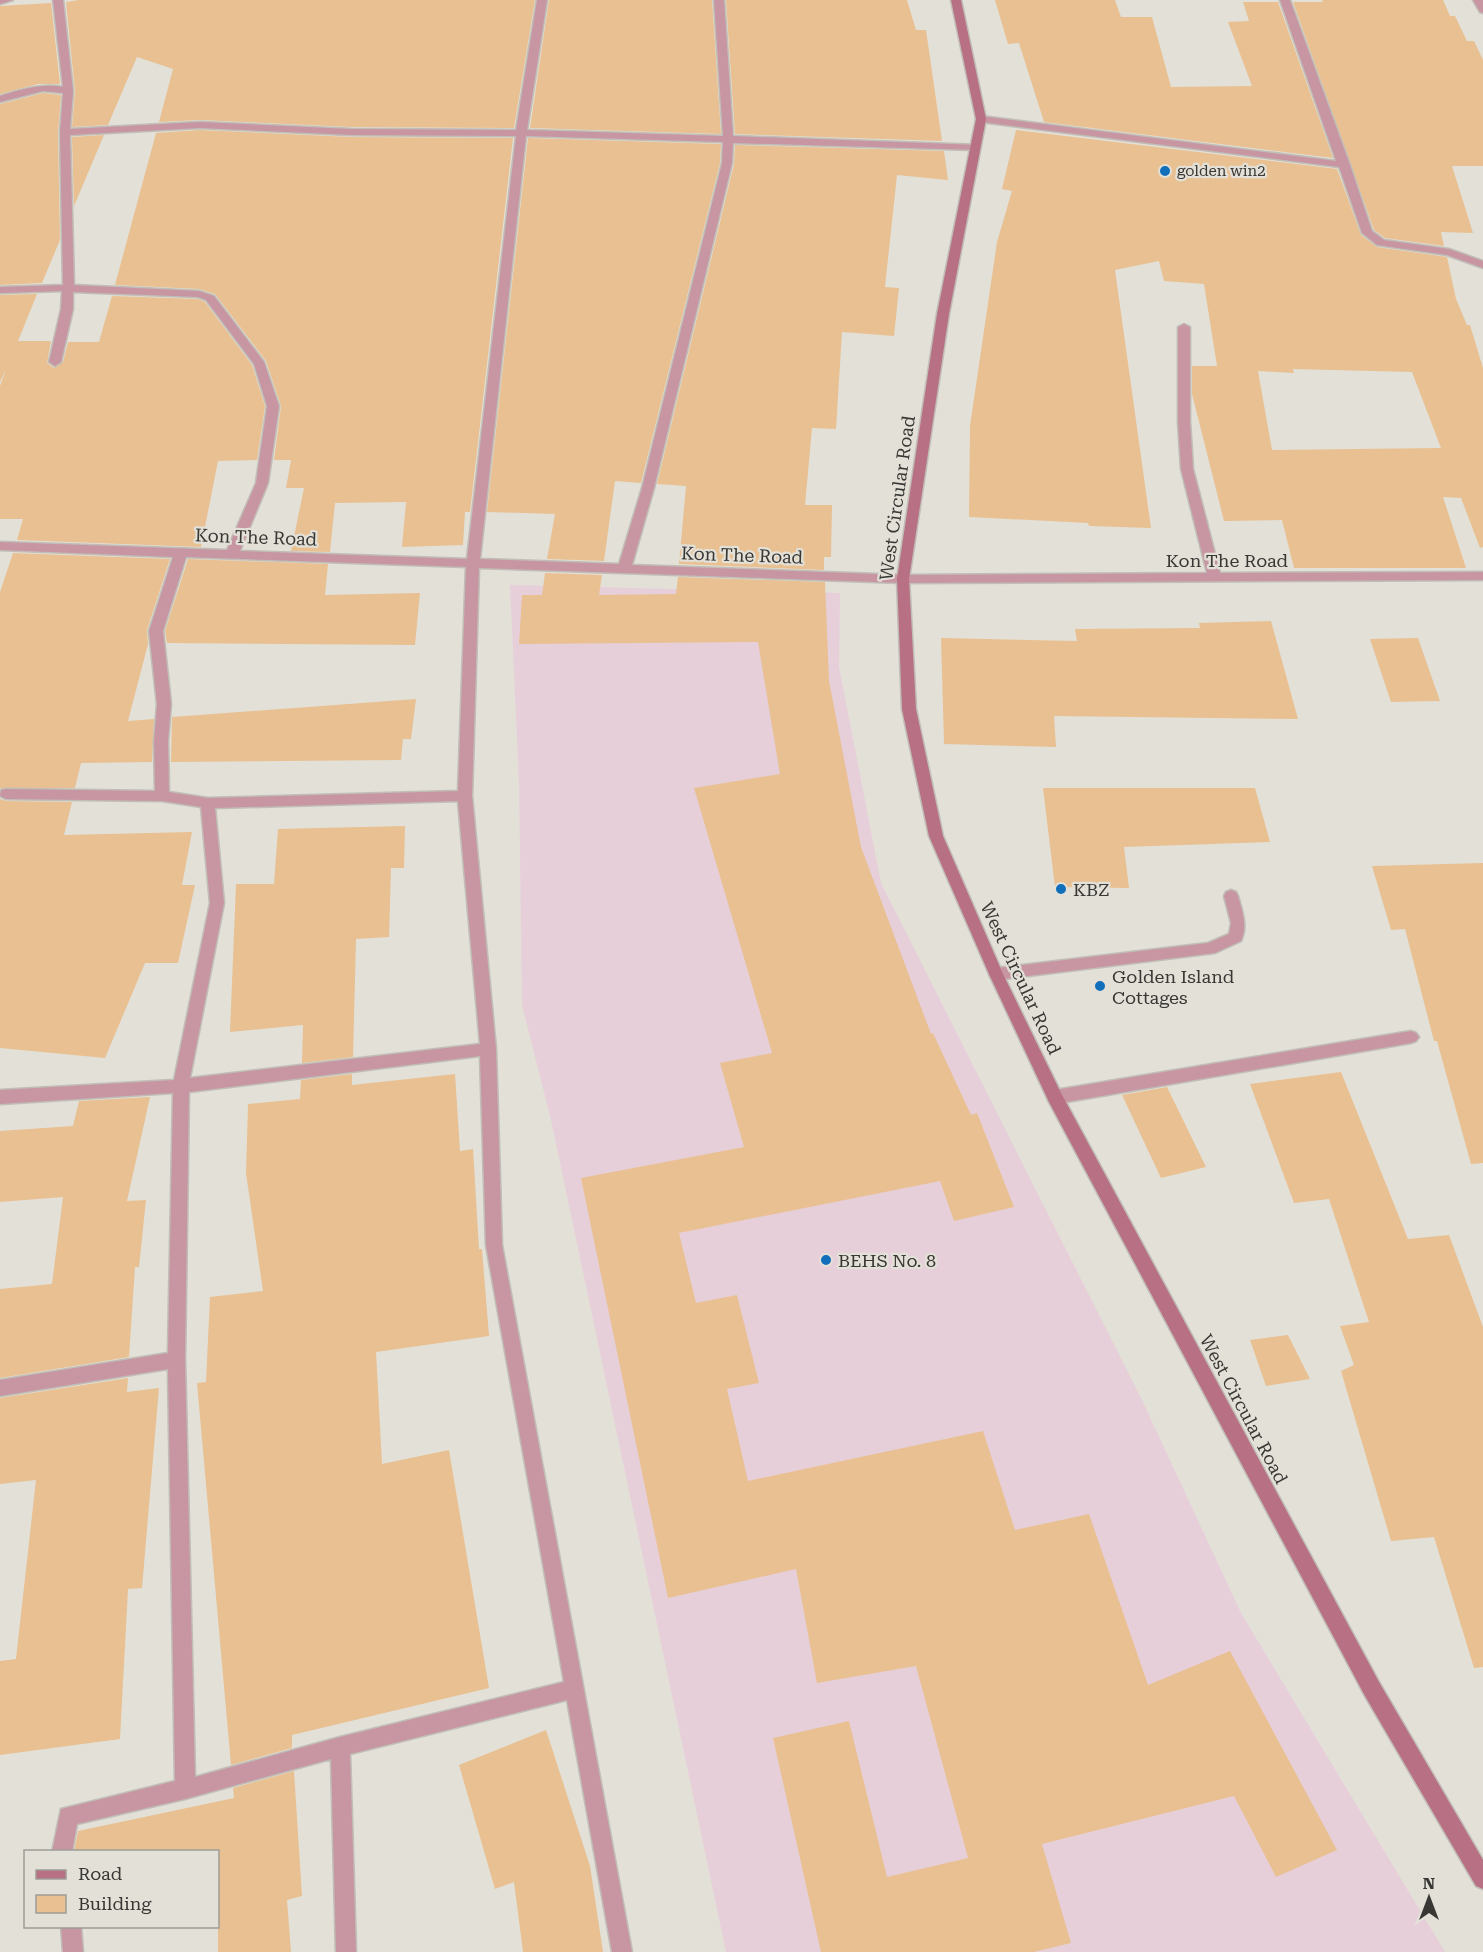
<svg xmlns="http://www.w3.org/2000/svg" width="1483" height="1952" viewBox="0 0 1483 1952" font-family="'Roboto Serif',serif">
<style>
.education{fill:#e7cfda}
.building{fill:#e8c091;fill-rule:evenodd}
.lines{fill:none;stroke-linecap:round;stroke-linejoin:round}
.lane-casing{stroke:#c1beb7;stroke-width:3}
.street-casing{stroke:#c1beb7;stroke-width:3}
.secondary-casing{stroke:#c1beb7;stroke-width:3}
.lane{fill:#c896a2;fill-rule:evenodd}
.street{fill:#c896a2;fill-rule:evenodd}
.secondary{fill:#b87184;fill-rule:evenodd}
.poi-dot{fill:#116eba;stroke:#e3e0d8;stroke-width:2}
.labels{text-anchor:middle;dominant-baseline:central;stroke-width:4.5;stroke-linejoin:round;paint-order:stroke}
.far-poi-label{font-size:15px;fill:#383734;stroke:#e3e0d8;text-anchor:start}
.street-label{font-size:18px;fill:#383734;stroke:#e3e0d8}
.poi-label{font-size:18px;fill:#383734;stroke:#e3e0d8;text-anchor:start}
</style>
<rect width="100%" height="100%" fill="#e3e0d8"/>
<path class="education" d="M510 585 840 593 839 667 881 883 1142 1400 1241 1613 1445 1952H726L551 1120 522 1005 519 783Z"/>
<path class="building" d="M79 0H535L514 128 351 127 200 120 159 122 173 69 137 57 108 125 72 127 75 91 66 2Z
M549 0H712L721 134 530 128Z
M726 0H907L916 30H926L942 141 735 134Z
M995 0H1115L1121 17H1152L1171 87 1252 86 1228 22 1249 21 1243 2H1278L1333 158 1044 122 1019 43 1008 44Z
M1322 0H1443L1450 16H1455L1467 41H1474L1483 60V166H1452L1473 233 1441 232 1444 246 1385 238 1374 230 1293 2H1323Z
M51 3 60 84H38L0 94V6Z
M43 93 61 95 58 132 60 240 42 283 0 285V104Z
M200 130 351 137 513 138 470 512H465L463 545 402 547 406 502 335 503 330 552 291 551 304 488H286L291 460H274L281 406 266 361 215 294 199 289 115 285 156 133Z
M1016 130 1337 169 1361 235 1377 247 1447 257 1456 299 1467 325H1470L1483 368V547L1480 548 1461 498 1443 497 1466 568H1294L1282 520 1224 521 1192 394V366H1217L1204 284 1164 281 1159 261 1115 270 1151 528 1089 526 1088 523 969 517 970 426 997 242 1012 191 1002 189ZM1293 369 1412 372 1441 448 1272 450 1258 371 1294 373Z
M104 135 74 206 72 137Z
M528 138 721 144 720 163 641 483 615 481 604 561 547 559 555 514 487 512Z
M735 145 944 151 948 180 897 175 885 287 899 288 894 336 842 332 836 429 812 428 805 505H832L831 557H824V570L679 564 686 486 657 484 734 164Z
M37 294 18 341H51L47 363 54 368 63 362 68 342H99L112 296 198 299 205 302 252 365 265 406 257 460 218 461 201 547 17 540 23 519H0V386L6 369 0 382V295Z
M13 553 170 559 147 630 148 644 128 721 154 719 152 762 81 763 75 788H0V592Z
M188 559 328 564 325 595 420 593 415 645 167 643 165 631Z
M545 573 602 575 599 595 676 594 678 577 825 582 829 681 861 847 931 1034 933 1033 971 1115 977 1113 1014 1207 954 1221 940 1181 679 1233 696 1303 737 1295 759 1383 727 1389 748 1481 983 1431 1015 1530 1089 1514 1148 1685 1230 1651 1337 1850 1276 1877 1234 1796 1042 1844 1071 1943 1034 1952H821L773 1738 849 1721 887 1877 968 1858 916 1666 817 1683 796 1569 668 1598 581 1178 744 1147 720 1063 772 1053 694 788 780 774 758 642 519 644 522 595H542Z
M1271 621 1298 719 1054 716 1056 747 944 744 941 638 1077 641 1075 629 1200 628 1199 623Z
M1418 638 1440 701 1391 702 1370 639Z
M416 699 411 739H403L401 760 171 762 172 717Z
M1043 788H1255L1270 842 1124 847 1129 888 1055 887Z
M0 799 6 801 72 802 64 835 192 832 182 885H195L178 963H145L105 1058 0 1048Z
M405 826 404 868H391L389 937 356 939 353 1057 302 1063 303 1025 230 1032 236 884H274L278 829Z
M1483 863V1163L1471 1164 1437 1041H1434L1405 929 1391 930 1372 866Z
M1341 1072 1408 1239 1449 1235 1483 1327V1667L1474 1668 1434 1537 1391 1541 1341 1371 1354 1365 1340 1326 1369 1322 1329 1199 1294 1203 1250 1084Z
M352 1074V1085L455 1074 460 1151 473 1149 479 1249H482L489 1336 376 1352 382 1464 449 1450 489 1688 292 1735V1748L231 1765 197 1383 206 1382 210 1297 263 1291 246 1173 248 1104 300 1099 301 1080Z
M1167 1087 1206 1167 1161 1178 1122 1095Z
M150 1097 127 1201 146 1200 139 1267H135L129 1357 0 1378V1289L52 1284 63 1197 0 1202V1131L73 1126 79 1101Z
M1288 1335 1310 1379 1266 1386 1250 1340Z
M128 1378 127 1392 159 1388 142 1588 128 1589 120 1739 0 1755V1661L16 1659 36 1480 0 1484V1398Z
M546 1730 590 1866 603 1952H523L514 1882 495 1889 459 1765Z
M294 1771 302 1896 287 1900 291 1952H218V1851H74L78 1831 234 1798 233 1788Z"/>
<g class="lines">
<defs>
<path id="lane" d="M1231 890 1236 892 1238 896C1242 911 1248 926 1241 941L1215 953 996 980 991 978 989 974 991 970 996 968 1208 943 1229 934 1231 923 1224 896 1226 892Z
M1411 1031 1416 1033 1419 1037 1416 1041 1411 1043 1055 1104 1049 1102 1047 1097 1049 1092 1055 1090Z"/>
<path id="street" d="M0 0H13L0 4Z
M53 0H63L73 91 70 129 200 122 351 129 516 130 537 0H547L527 130 723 136 714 0H724L733 136 980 145V149L976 150 733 143 732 163 654 488 632 565 903 575 1207 573 1181 469 1178 422V327L1184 324 1190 327V422L1193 469 1220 573 1483 572V580L903 583 479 568 472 796 496 1049 502 1245 632 1952H612L567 1700 350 1754 356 1952H336L331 1759 185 1799 77 1824 72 1852H52L61 1809 175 1781 168 1369 0 1396V1380L168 1353 173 1093 0 1104V1090L174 1080 210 903 201 807 162 801 6 799 0 796 1 790 6 789 155 791 154 741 157 704 149 631 173 557 0 550V542L227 550 256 483 267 406 254 364 206 300 198 297 73 292V309L61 362 55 366 49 362 61 309 62 291 0 293V287L63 285 60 132 63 93 43 91 0 102V96C20 90 41 83 63 87ZM200 128 351 135 516 136 467 559 240 551 268 483 279 406 264 362 214 296 199 291 74 285 70 135ZM526 136 723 142 722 163 642 488 619 564 480 559ZM186 557 466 567 458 791 208 798 169 792 168 741 171 704 163 631ZM458 801 480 1044 190 1078 224 903 215 808ZM480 1056 486 1245 564 1682 340 1737 195 1777 185 1360 189 1092Z
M1280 0H1290L1350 165 1372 231 1384 240 1449 249 1483 261V268L1447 255 1377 245 1362 233 1339 167 981 122 976 119 981 116 1336 161Z
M1473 0H1483V13L1480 12Z
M61 1926H81L83 1952H63Z"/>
<path id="secondary" d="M951 0H961L986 119 949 314 909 579 916 709 943 836 1003 974 1061 1093 1379 1682 1483 1860V1889L1476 1886 1365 1696 1049 1102 989 974 929 836 902 709 897 579 937 314 976 119Z"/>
</defs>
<use href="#lane" class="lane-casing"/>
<use href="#street" class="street-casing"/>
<use href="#secondary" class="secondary-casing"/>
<use href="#lane" class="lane"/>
<use href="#street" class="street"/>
<use href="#secondary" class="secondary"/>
</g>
<g class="poi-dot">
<circle cx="1165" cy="171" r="6"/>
<circle cx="1061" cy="889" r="6"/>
<circle cx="1100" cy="986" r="6"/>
<circle cx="826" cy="1260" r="6"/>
</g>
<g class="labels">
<g class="far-poi-label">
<text x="1177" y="171">golden win2</text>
</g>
<g class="street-label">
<text transform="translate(897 498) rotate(-82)">West Circular Road</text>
<text transform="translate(256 537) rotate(2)">Kon The Road</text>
<text transform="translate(742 555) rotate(2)">Kon The Road</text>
<text x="1227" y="560">Kon The Road</text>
<text transform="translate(1021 978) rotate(65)">West Circular Road</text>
<text transform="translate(1244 1409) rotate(62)">West Circular Road</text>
</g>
<g class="poi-label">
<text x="1073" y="889">KBZ</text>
<text x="1112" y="976">Golden Island<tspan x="1112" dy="21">Cottages</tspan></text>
<text x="838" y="1260">BEHS No. 8</text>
</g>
</g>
<rect x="24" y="1850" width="195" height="78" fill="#e3e0d8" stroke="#9f9c96" stroke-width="1.5"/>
<rect x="36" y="1870" width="30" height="9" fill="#b87184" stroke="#9f9c96" stroke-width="1.5"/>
<text x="78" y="1880" font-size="18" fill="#383734">Road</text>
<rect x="36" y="1895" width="30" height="18" fill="#e8c091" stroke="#9f9c96" stroke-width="1.5"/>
<text x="78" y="1910" font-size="18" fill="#383734">Building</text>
<g transform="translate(1429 1898)" stroke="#e3e0d8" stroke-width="4.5" paint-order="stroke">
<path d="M0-4.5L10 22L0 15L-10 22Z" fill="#383734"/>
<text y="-9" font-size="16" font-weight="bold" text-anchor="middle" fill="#383734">N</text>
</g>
</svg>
